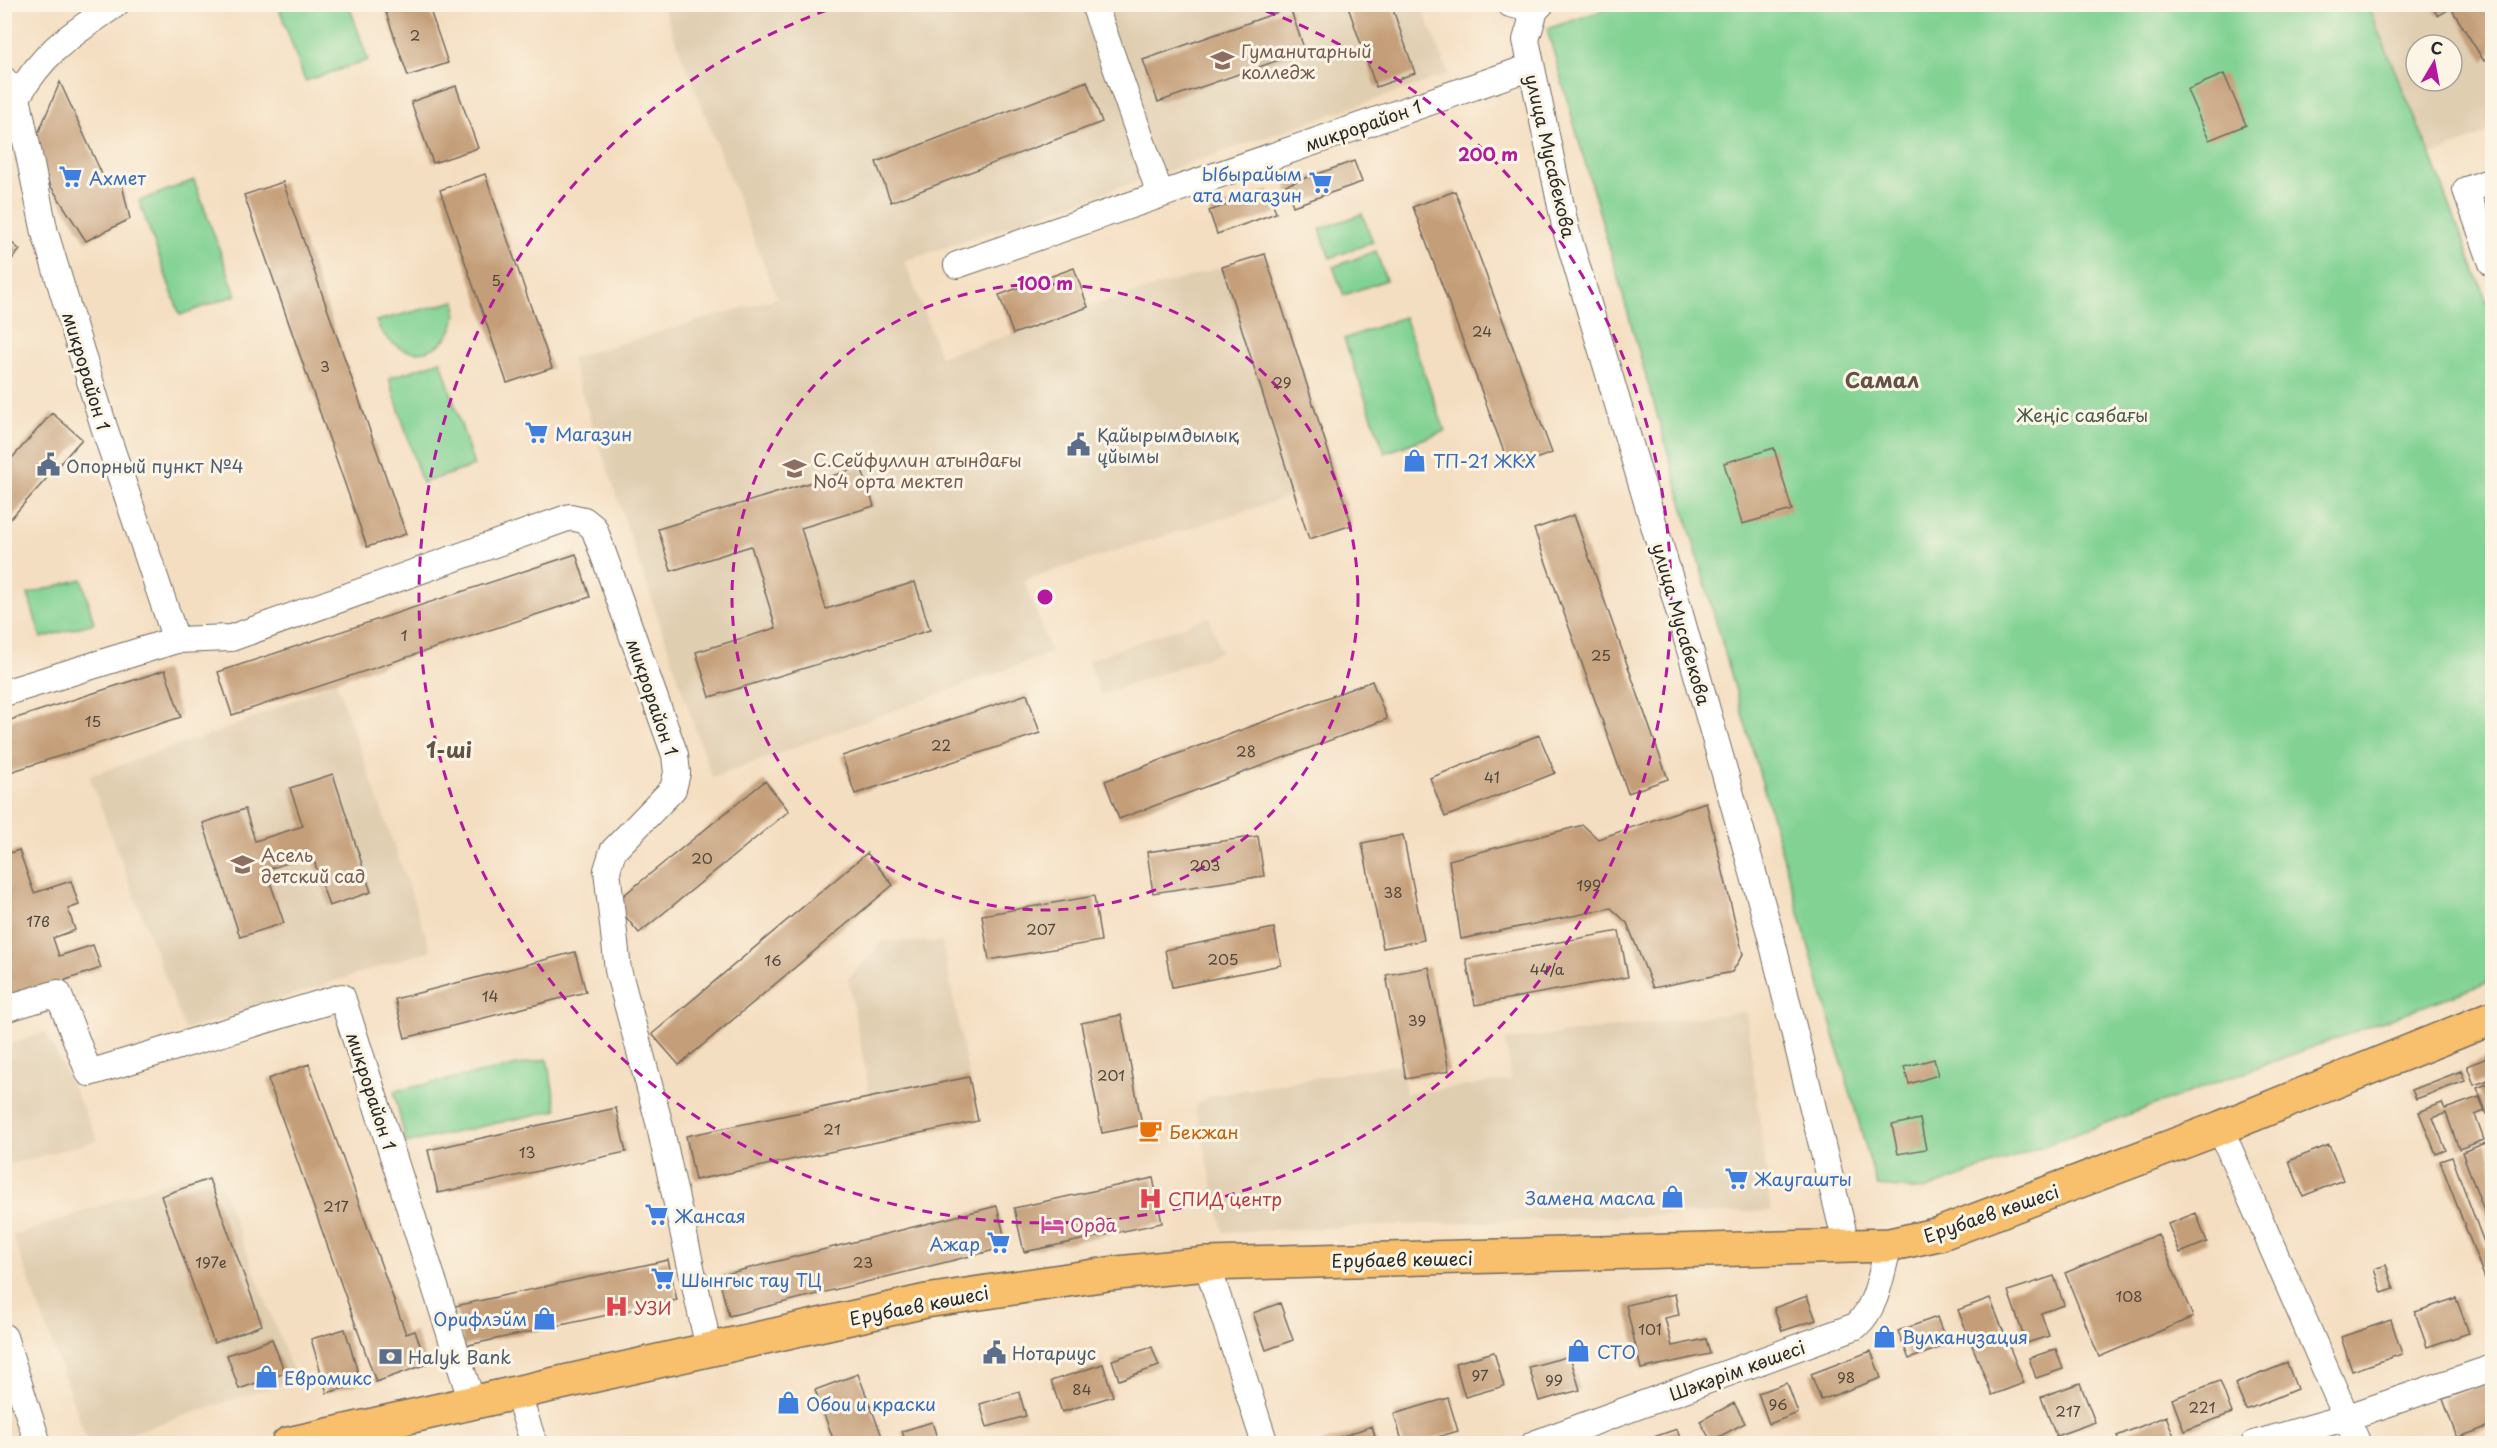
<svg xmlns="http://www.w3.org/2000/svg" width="2497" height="1448" viewBox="0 0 2497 1448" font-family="'Playpen Sans',sans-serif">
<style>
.built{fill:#e0ceb1;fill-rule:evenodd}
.green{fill:#81d293;stroke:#567e5f;stroke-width:1.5}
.building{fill:#c49e78}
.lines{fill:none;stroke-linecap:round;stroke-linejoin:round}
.minor-casing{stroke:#716a60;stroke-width:28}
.major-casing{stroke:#716a60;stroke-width:36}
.minor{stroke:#fff;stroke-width:26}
.major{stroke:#f8bf6c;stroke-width:33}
.ring{fill:none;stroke:#b5179e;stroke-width:3;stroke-dasharray:10 8}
.labels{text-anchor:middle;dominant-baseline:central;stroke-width:6;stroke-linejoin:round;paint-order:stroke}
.number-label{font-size:15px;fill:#51483e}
.education-label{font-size:18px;fill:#785e54;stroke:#fcf5e5;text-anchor:start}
.street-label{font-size:18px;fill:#2b2b2b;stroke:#fcf5e5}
.shop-label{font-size:18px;fill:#366cbe;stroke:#fcf5e5;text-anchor:start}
.park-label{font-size:18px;fill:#455d4a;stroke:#fcf5e5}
.service-label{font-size:18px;fill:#4e5e75;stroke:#fcf5e5;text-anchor:start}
.food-label{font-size:18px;fill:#c56008;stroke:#fcf5e5;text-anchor:start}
.health-label{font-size:18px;fill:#be3a42;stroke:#fcf5e5;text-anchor:start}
.hotel-label{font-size:18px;fill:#b23c85;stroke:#fcf5e5;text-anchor:start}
.quarter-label{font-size:21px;font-weight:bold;fill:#615346;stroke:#fcf5e5}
.centre{fill:#b5179e;stroke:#fcf5e5;stroke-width:3}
.ring-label{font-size:18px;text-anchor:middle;font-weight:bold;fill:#b5179e;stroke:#fcf5e5;stroke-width:6;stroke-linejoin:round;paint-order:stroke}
</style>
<rect width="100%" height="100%" fill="#fcf5e5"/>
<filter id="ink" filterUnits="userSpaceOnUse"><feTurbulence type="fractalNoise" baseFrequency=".0167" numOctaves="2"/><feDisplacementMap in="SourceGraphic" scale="12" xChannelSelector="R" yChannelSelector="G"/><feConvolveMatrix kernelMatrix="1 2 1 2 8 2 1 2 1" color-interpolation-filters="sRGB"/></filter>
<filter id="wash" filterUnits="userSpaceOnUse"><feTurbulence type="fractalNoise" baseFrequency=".008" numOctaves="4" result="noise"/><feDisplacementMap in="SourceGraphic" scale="24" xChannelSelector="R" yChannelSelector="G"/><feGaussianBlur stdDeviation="1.35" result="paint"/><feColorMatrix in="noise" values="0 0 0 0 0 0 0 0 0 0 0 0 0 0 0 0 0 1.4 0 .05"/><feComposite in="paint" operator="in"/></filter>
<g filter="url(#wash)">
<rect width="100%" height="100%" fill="#f4dec1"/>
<path class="built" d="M662 5H1421L1449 74 905 261 940 356 1013 334 1088 307 1222 267 1295 495 1024 580 1051 653 712 778 570 358 777 298Z
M2367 5H2492V131L2431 156ZM2416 45H2452V81H2416Z
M1209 617 1221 652 1100 695 1088 660Z
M336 681 431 950 185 1030 89 776 238 725Z
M883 941 942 942 969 1077 870 1097 848 978Z
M1746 1012 1771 1211 1223 1232 1195 1106 1209 1096 1403 1063 1405 1094 1511 1080 1505 1040Z
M46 1032 98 1140 5 1166V1046Z
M213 1166 296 1379 101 1443H88L13 1236Z"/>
<path class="green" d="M1622 4 2367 5 2431 156 2492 316V981L1924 1190 1877 1186 1547 29Z
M278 5H349L368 60 305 81Z
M194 180 236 295 180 315 139 201Z
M1362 214 1373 242 1330 258 1320 229Z
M1376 251 1386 280 1344 295 1333 267Z
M456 301C461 356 398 372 376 321Z
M1404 317 1445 431 1385 453 1344 339Z
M441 361 474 466 422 483 389 378Z
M82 579 94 623 41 638 28 594Z
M547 1059 557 1110 406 1143 394 1091Z"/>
<g id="blocks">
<path class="building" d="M383 4H428L448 63 408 76Z
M1347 4H1391L1415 73 1376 87Z
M2430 4H2492V53L2484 61 2451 8 2438 16Z
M1290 8 1305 51 1158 102 1143 60Z
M2224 74 2246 125 2209 140 2187 90Z
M1087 81 1102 122 891 202 876 162Z
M60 82 106 183 121 180 130 219 86 241 48 182 37 136Z
M456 86 478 148 433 163 411 102Z
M1354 161 1362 182 1293 206 1286 185Z
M485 174 552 368 507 383 440 190Z
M283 182 406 534 367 547 244 195Z
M1269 190 1276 213 1217 234 1209 211Z
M1455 191 1552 453 1510 468 1413 207Z
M4 236 20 250 4 268Z
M1265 254 1352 525 1309 539 1222 267Z
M1074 268 1088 307 1013 334 999 295Z
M52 413 82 439 4 526V467Z
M1774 448 1792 510 1742 524 1724 463Z
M861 467 874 506 801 528 826 609 915 582 930 630 710 697 696 652 776 628 751 546 671 571 658 529Z
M1574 515 1668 779 1628 793 1534 529Z
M576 554 590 597 232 715 218 672Z
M165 670 181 717 4 774V722Z
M1372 681 1387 719 1119 819 1105 781Z
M1027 694 1040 733 855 794 842 756Z
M1539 735 1555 773 1445 817 1430 778Z
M333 774 371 892 329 906 312 855 266 870 284 923 240 937 203 823 245 809 255 841 303 826 290 788Z
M765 781 789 811 639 933 614 903Z
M1706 802 1743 954 1732 972 1653 988 1627 923 1611 908 1461 939 1449 860 1583 825 1598 839Z
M1403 835 1424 940 1383 948 1362 843Z
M1258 836 1264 876 1153 893 1147 852Z
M19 850 34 893 71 881 79 905 68 909 75 930 53 938 59 956 93 945 101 968 4 1001V855Z
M867 853 893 885 679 1065 652 1034Z
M1094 896 1101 941 989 960 982 915Z
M1274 928 1281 965 1172 987 1165 950Z
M1619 931 1628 977 1475 1005 1466 959Z
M575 952 586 992 405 1038 395 999Z
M1429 967 1449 1071 1406 1079 1386 975Z
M1121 1015 1142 1125 1102 1133 1081 1023Z
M2492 1056V1079L2474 1085 2467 1066Z
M1934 1059 1938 1075 1909 1084 1904 1067Z
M309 1064 406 1334 415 1331 427 1364 376 1382 268 1079Z
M2461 1071 2465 1081 2416 1099 2412 1090Z
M969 1077 978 1121 695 1180 686 1136Z
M2492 1082V1112L2487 1114 2477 1088Z
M2479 1097 2485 1111 2475 1115 2484 1140 2459 1149 2446 1113 2433 1118 2446 1150 2436 1154 2419 1112 2442 1103 2445 1109Z
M616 1108 626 1152 438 1193 428 1150Z
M1920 1119 1926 1149 1898 1154 1892 1125Z
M2486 1143 2492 1160V1232L2462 1152Z
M2329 1145 2343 1180 2303 1196 2289 1161Z
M2452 1157 2492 1264V1297L2440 1161Z
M1153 1178 1162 1223 1024 1252 1014 1208Z
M209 1179 262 1325 214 1343 161 1196Z
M997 1206 1007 1247 729 1316 718 1276Z
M2196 1213 2207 1242 2180 1253 2168 1224Z
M2158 1234 2193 1317 2099 1357 2065 1273Z
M668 1260 677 1300 464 1346 455 1306Z
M2386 1265 2394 1289 2382 1293 2374 1269Z
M2054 1276 2064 1305 2041 1313 2049 1336 2026 1343 2008 1291Z
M1675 1294 1679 1315 1665 1318 1672 1346 1706 1339 1710 1354 1641 1369 1626 1305Z
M1807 1296 1816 1320 1782 1331 1774 1308Z
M1990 1298 2024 1383 1992 1395 1958 1310Z
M2456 1298 2469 1333 2427 1347 2415 1312Z
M1280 1303 1293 1340 1266 1350 1253 1313Z
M1937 1317 1947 1345 1909 1359 1898 1331Z
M2391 1320 2402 1354 2352 1371 2341 1337Z
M345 1329 361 1383 327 1393 311 1339Z
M272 1339 285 1373 239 1389 227 1355Z
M1152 1347 1159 1366 1119 1380 1112 1360Z
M2056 1349 2063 1369 2036 1378 2029 1358Z
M1871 1351 1881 1378 1821 1400 1811 1374Z
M1494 1352 1504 1386 1465 1397 1455 1363Z
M1570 1356 1580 1390 1539 1401 1529 1367Z
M2287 1363 2297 1389 2246 1410 2235 1384Z
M1103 1364 1113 1396 1062 1412 1051 1381Z
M858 1374 885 1444H835L815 1390Z
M2220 1381 2232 1413 2184 1431 2172 1399Z
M2491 1382 2492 1425 2457 1438 2443 1399Z
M1787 1383 1798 1413 1769 1424 1758 1393Z
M2080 1383 2095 1422 2056 1436 2041 1397Z
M1019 1392 1026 1416 987 1427 980 1404Z
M1448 1398 1458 1431 1414 1444H1403L1394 1414Z
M1734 1403 1745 1423 1711 1441 1700 1421Z
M2166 1416 2174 1436 2156 1444H2120L2117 1436Z
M932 1422 939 1444H906L902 1431Z
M1372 1426 1377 1444H1322V1443Z
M1677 1429 1682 1444H1649L1648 1439Z"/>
</g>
</g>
<g filter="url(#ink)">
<use href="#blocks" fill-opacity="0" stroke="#716a60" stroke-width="1.5"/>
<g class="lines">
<defs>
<path id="minor" d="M1094 4 1160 194
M1510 4 1535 10
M1541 4 1535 10 1526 40 1566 230 1670 579 1770 933 1847 1247
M4 80 17 97 45 233 105 430 176 640
M17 97C47 48 70 36 116 4
M2492 181 2466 190 2492 263
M957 265 1531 67
M4 693 176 640 231 638 570 517 584 520 594 528 675 755 677 773 673 789 613 851 607 870 618 970 659 1122 709 1349
M4 1009 58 993 89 1073 342 997 472 1402
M2220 1128 2358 1444
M1207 1264 1265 1444
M4 1337 38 1444
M517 1392 534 1444
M1534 1444 1856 1326C1878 1306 1881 1272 1889 1245
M2254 1444 2348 1417 2492 1368"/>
<path id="major" d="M288 1444 926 1301 1108 1274 1207 1264 1889 1245 1939 1234 2220 1128 2492 1018"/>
</defs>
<use href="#minor" class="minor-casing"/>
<use href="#major" class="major-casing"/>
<use href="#minor" class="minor"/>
<use href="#major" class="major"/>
</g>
</g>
<g class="ring">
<circle cx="1045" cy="597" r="313"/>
<path d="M1249 5A626 626 0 1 1 841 5"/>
</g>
<defs>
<symbol id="university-bare" viewBox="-9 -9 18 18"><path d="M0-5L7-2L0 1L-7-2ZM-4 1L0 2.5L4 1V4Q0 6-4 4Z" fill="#8d6e63" stroke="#fcf5e5" stroke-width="2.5" paint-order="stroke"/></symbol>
<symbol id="supermarket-bare" viewBox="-9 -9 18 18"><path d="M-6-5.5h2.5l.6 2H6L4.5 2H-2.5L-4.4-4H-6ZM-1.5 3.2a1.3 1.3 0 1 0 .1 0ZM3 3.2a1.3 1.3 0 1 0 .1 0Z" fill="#3f7fe0" stroke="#fcf5e5" stroke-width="2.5" paint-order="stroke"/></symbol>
<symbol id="civic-bare" viewBox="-9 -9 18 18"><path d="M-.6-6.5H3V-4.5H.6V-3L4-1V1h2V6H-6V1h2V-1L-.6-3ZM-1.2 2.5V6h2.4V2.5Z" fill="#5c6f8a" stroke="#fcf5e5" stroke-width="2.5" paint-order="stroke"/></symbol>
<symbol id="shop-bare" viewBox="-9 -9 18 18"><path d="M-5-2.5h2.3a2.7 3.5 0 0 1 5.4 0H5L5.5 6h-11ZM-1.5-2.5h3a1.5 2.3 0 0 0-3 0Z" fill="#3f7fe0" stroke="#fcf5e5" stroke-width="2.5" paint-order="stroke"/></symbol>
<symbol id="school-bare" viewBox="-9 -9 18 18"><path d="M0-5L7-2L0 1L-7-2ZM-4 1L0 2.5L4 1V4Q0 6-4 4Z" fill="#8d6e63" stroke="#fcf5e5" stroke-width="2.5" paint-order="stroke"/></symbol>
<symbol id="cafe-bare" viewBox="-9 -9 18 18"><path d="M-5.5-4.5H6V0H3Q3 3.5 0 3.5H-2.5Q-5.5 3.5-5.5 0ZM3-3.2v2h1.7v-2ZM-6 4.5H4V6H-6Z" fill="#e8710a" stroke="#fcf5e5" stroke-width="2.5" paint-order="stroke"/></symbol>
<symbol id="hospital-bare" viewBox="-9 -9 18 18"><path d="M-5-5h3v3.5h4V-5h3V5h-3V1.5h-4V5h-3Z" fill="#e0444e" stroke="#fcf5e5" stroke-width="2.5" paint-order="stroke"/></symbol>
<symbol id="hotel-bare" viewBox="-9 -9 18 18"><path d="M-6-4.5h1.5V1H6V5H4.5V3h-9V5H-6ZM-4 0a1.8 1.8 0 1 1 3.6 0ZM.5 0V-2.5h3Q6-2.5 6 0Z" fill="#d1479c" stroke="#fcf5e5" stroke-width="2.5" paint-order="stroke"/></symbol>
<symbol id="bank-bare" viewBox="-9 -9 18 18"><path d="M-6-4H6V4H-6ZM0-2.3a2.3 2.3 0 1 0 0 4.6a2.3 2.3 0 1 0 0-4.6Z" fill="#5c6f8a" stroke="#fcf5e5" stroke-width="2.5" paint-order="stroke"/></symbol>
</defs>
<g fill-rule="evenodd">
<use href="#university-bare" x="1206" y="44" width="33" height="33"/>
<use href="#supermarket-bare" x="54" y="160" width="33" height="33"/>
<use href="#supermarket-bare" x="1304" y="166" width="33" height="33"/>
<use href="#supermarket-bare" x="520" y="416" width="33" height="33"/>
<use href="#civic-bare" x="1062" y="428" width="33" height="33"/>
<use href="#shop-bare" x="1398" y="444" width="33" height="33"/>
<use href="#civic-bare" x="32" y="448" width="33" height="33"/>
<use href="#school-bare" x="778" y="452" width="33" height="33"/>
<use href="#school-bare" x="226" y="848" width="33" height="33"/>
<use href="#cafe-bare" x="1134" y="1114" width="33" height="33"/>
<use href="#supermarket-bare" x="1720" y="1162" width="33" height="33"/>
<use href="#shop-bare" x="1656" y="1180" width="33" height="33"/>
<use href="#hospital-bare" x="1134" y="1182" width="33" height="33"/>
<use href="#supermarket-bare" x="640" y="1198" width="33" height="33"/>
<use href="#hotel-bare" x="1036" y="1208" width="33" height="33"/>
<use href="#supermarket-bare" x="982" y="1226" width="33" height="33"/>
<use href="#supermarket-bare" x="646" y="1262" width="33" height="33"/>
<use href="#hospital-bare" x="600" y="1290" width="33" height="33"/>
<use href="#shop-bare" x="528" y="1302" width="33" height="33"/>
<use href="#shop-bare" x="1868" y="1320" width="33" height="33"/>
<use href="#shop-bare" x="1562" y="1334" width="33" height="33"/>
<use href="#civic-bare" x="978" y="1336" width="33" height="33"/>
<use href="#bank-bare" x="374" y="1340" width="33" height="33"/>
<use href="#shop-bare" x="250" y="1360" width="33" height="33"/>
<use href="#shop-bare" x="772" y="1386" width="33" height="33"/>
</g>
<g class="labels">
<g class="number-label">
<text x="415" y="34">2</text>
<text x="496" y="279">5</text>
<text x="1482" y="330">24</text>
<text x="325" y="365">3</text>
<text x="1282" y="381">29</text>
<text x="404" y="634">1</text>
<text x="1601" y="654">25</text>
<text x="93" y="720">15</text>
<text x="941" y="744">22</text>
<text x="1246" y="750">28</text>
<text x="1492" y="776">41</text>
<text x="702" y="857">20</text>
<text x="1205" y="864">203</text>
<text x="1589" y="884">199</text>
<text x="1393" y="891">38</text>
<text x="38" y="920">17в</text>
<text x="1041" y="928">207</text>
<text x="1223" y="958">205</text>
<text x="773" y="959">16</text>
<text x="1547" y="968">44/а</text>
<text x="490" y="995">14</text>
<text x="1417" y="1019">39</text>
<text x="1111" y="1074">201</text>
<text x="832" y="1128">21</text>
<text x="527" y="1151">13</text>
<text x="336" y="1205">217</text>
<text x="211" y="1261">197е</text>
<text x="863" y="1261">23</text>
<text x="2129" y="1295">108</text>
<text x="1650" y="1328">101</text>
<text x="1480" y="1374">97</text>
<text x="1846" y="1376">98</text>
<text x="1554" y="1379">99</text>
<text x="1082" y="1388">84</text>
<text x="1778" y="1403">96</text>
<text x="2202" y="1406">221</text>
<text x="2068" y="1410">217</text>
</g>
<g class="education-label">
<text x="1241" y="50">Гуманитарный<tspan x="1241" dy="21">колледж</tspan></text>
<text x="813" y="459">С.Сейфуллин атындағы<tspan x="813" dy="21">No4 орта мектеп</tspan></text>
<text x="261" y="854">Асель<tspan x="261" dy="21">детский сад</tspan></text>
</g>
<g class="street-label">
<text transform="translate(1363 125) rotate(-19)">микрорайон 1</text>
<text transform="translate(1551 156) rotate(77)">улица Мусабекова</text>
<text transform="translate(87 371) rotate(73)">микрорайон 1</text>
<text transform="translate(1682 624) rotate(74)">улица Мусабекова</text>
<text transform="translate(653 697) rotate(71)">микрорайон 1</text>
<text transform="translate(372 1091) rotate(72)">микрорайон 1</text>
<text transform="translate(1991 1213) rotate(-19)">Ерубаев көшесі</text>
<text transform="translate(1402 1259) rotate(-1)">Ерубаев көшесі</text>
<text transform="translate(919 1305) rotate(-11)">Ерубаев көшесі</text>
<text transform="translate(1737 1370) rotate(-20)">Шәкәрім көшесі</text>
</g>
<g class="shop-label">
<text x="1302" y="173" text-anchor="end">Ыбырайым<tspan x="1302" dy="21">ата магазин</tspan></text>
<text x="89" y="177">Ахмет</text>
<text x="555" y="433">Магазин</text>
<text x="1433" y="460">ТП-21 ЖКХ</text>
<text x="1754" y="1178">Жаугашты</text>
<text x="1655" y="1197" text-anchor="end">Замена масла</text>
<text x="675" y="1215">Жансая</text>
<text x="980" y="1243" text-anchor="end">Ажар</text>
<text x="681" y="1279">Шынгыс тау ТЦ</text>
<text x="527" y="1318" text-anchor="end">Орифлэйм</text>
<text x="1902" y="1336">Вулканизация</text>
<text x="1597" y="1351">СТО</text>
<text x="284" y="1377">Евромикс</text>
<text x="806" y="1403">Обои и краски</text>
</g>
<g class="park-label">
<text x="2082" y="414">Жеңіс саябағы</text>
</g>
<g class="service-label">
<text x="1097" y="434">Қайырымдылық<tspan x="1097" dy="21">ұйымы</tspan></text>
<text x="66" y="465">Опорный пункт №4</text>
<text x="1012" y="1352">Нотариус</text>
<text x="408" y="1356">Halyk Bank</text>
</g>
<g class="food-label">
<text x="1169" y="1131">Бекжан</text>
</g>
<g class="health-label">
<text x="1168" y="1198">СПИД центр</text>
<text x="634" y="1307">УЗИ</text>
</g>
<g class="hotel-label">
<text x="1070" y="1224">Орда</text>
</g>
<g class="quarter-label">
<text x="1882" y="379">Самал</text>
<text x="449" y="749">1-ші</text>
</g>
</g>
<circle cx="1045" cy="597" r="9" class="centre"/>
<g class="ring-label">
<text x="1488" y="161">200 m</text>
<text x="1045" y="290">100 m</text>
</g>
<rect width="2497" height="1448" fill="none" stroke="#fcf5e5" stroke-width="24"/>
<g transform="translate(2434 63) rotate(10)"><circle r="28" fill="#fcf5e5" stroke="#a8a49b" stroke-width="1.5"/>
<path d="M0-4.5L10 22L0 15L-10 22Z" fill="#b5179e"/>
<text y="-9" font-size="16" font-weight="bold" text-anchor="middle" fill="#2b2b2b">С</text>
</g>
</svg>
